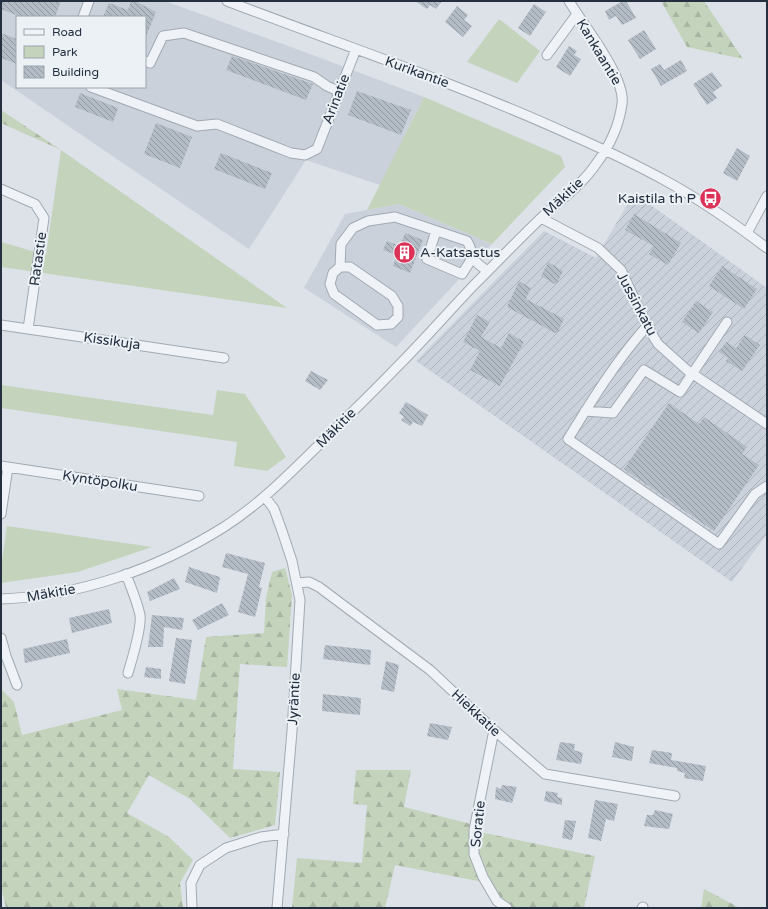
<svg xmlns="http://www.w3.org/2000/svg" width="768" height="909" viewBox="0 0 768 909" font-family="'Varela Round',sans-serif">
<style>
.built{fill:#cad1da;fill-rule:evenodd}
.industrial{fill:url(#industrial-furrows)}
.green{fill:#c4d3bc}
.forest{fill:url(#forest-firs)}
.building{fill:url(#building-back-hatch)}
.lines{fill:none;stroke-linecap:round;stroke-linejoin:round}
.minor-casing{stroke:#a1a9b2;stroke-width:11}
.minor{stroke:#eff2f6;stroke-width:9}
.labels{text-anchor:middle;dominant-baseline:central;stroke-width:4;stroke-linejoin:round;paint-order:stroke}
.street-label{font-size:14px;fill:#243040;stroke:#ecf1f6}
.poi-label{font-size:14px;fill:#243040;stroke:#ecf1f6;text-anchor:end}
</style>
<defs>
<pattern id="industrial-furrows" width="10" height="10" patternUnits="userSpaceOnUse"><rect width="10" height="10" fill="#cad1da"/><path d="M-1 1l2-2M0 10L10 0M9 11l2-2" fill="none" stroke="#adb4bc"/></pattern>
<pattern id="forest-firs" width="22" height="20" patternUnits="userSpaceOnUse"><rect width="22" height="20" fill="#c4d3bc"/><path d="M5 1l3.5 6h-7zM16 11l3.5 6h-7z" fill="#a8b5a3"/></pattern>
<pattern id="building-back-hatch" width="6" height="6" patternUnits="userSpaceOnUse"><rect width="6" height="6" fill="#b3bbc5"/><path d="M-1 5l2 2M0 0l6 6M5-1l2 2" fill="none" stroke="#9198a1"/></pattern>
</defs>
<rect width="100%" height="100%" fill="#dce2e8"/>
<path class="built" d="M1 1H165L318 57 424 97 380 185 306 160 249 249 1 80ZM17 17H145V87H17Z
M399 204 492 244 396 347 304 288 345 214Z"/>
<path class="industrial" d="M634 193 767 288V534L732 582 416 361 544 231 596 258Z"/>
<path class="green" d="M499 19 540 51 517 83 467 62Z
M424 97 561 156 565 167 492 244 399 204 367 210Z
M61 150 287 308 1 267V242L46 255Z
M1 385 213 415 217 390 245 394 286 457 267 471 234 466 237 442 1 408Z
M7 526 152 547 78 572 1 583V567Z"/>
<path class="forest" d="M661 1H704L743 59 687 47Z
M1 110 61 150 1 123Z
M285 568 292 595 287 667 240 664 233 769 280 772 275 825 230 838 190 799 149 775 127 813 169 837 193 860 180 883 183 908H6L1 886V684L2 690 14 702 22 735 122 710 117 689 196 700 206 637 264 633 266 598 272 572Z
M356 770H411L404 807 471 824 470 830 595 856 584 908H500L483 882 395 865 385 908H292L297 858 362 863 367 805 353 804Z
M704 889 740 908H701Z"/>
<path class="building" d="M1 1H61L55 17H21L1 9Z
M131 1H135L156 12 145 39V17H103L109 3 128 10Z
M415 1H442L436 9 430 5 427 9Z
M623 1H626L636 18 622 25 616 16 609 20 605 11Z
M534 4 546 12 530 36 518 28Z
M457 6 468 15 464 20 472 26 463 37 445 22Z
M644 30 656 49 640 59 628 40Z
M1 33 17 39V64L1 58Z
M569 46 577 51 574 55 581 59 570 76 556 67Z
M232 56 313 84 306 100 226 70Z
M681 60 687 71 661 86 651 69 660 64 664 70Z
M712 72 722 86 713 92 717 98 707 105 693 84Z
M357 91 411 110 401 135 348 115Z
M80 93 118 108 113 122 75 107Z
M156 123 192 137 180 168 144 154Z
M737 148 750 156 737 181 723 173Z
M221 153 272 173 265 189 214 169Z
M634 214 681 243 668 265 649 254 654 246 625 230Z
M405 233 423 240 410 273 393 266 397 255 383 250 387 241 400 246Z
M548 262 563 271 556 285 541 276Z
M722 266 757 289 744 309 709 286Z
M519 281 531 288 526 299 564 319 557 334 507 307Z
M696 301 713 312 699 333 682 322Z
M477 315 490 322 481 337 501 348 509 333 524 342 500 386 470 370 480 351 463 342Z
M745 335 760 345 742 371 726 361 728 358 719 352 726 342 736 348Z
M311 371 328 380 320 390 305 381Z
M406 402 428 415 422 426 413 422 410 426 401 420 404 417 399 413Z
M669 403 699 424 704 417 747 447 742 454 759 465 714 531 624 469Z
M226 553 265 563 259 587 262 588 255 617 238 612 248 574 222 567Z
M189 567 220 577 217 593 185 582Z
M174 578 180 589 150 601 147 592Z
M222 603 229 615 198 630 192 620Z
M109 609 112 623 72 633 69 618Z
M152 615 184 618 182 630 164 627 163 647H148Z
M176 638 192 640 185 684 169 681Z
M67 639 70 653 25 663 23 649Z
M325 645 371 650 370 665 323 659Z
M386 661 399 665 394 692 381 689Z
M146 667 161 669V679L144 677Z
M323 694 361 698 360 715 322 711Z
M430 723 452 727 448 740 427 736Z
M560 742 575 744 574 750 583 753 581 764 556 760Z
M615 742 634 747 632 761 612 757Z
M652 750 672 753 671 760 706 766 703 781 684 778 685 773 677 771V768L649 763Z
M502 785 517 787 512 803 495 799 496 787 501 789Z
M546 791 558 793 557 797 562 798V805L544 801Z
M595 800 618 804 614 821 606 819 601 841 588 838Z
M655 810 673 814 669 829 644 826 647 815H653Z
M565 820 576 821 572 840 562 838Z"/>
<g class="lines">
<defs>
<path id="minor" d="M227 1C342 45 459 84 571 135 603 149 635 164 666 181 701 200 735 224 767 248
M83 17 89 1
M547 55 577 14
M145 61 150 63 163 36 184 33 314 77 327 86 340 92
M91 87 197 126 217 124 291 153 305 155 317 149 356 49
M1 189 35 204 44 218 28 329
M541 218 598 248 621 270 647 326 658 344 687 370 767 424
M436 231 427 259 462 274 473 257
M747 233 767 196
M340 267H350L392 296 398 306V317L391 324 377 325 334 294 330 284 333 273 340 267 341 244 353 228 368 221 395 217 467 241C471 247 471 251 473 257 475 263 483 268 488 271
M1 325 224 358
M647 326C616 361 592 400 568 439L719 544 755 494 767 486
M585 411 613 413 644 370 680 392 727 322
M1 466 199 496
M265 497 274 509 282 531 292 561 300 600 292 731 277 908
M1 514 8 467
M126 574C131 588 137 601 140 615 142 628 132 659 128 673
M297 583 309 582 319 587 430 670 494 730 545 774 675 796
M1 599C80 596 157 569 224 527 263 502 294 469 327 437 350 414 374 391 397 367 424 340 449 311 475 284 497 262 519 239 542 217 560 200 582 185 596 164 609 147 619 126 622 104 626 77 583 25 569 1
M1 638 6 656 17 685
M494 730 474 830V854L483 877 497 901 507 908
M192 908 191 883 200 865 226 848 261 837 284 834
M642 908 643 907"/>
</defs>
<use href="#minor" class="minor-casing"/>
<use href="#minor" class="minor"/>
</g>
<defs>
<symbol id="bus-disc" viewBox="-11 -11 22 22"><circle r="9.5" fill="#dc3257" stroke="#ecf1f6"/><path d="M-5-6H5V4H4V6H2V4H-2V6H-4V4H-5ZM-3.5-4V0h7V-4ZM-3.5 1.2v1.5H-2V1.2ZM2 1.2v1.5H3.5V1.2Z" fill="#fff"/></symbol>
<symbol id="building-disc" viewBox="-11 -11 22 22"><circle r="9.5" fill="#dc3257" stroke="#ecf1f6"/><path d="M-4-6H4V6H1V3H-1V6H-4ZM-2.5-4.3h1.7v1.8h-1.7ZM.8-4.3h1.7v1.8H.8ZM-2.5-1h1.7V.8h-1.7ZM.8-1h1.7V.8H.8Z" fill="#fff"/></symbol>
</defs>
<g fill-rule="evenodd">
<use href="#bus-disc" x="698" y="186" width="25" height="25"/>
<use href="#building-disc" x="392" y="240" width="25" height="25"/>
</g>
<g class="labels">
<g class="street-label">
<text transform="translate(599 52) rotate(59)">Kankaantie</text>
<text transform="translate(417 72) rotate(20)">Kurikantie</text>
<text transform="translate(336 99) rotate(-69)">Arinatie</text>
<text transform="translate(563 197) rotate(-43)">Mäkitie</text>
<text transform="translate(38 259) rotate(-82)">Ratastie</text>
<text transform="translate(637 304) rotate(62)">Jussinkatu</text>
<text transform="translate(112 341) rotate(8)">Kissikuja</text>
<text transform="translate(336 428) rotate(-45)">Mäkitie</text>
<text transform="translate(100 481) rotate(9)">Kyntöpolku</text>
<text transform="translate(51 593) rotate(-10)">Mäkitie</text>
<text transform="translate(294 699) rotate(-87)">Jyräntie</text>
<text transform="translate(476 713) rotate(43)">Hiekkatie</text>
<text transform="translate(478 824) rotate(-84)">Soratie</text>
</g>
<g class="poi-label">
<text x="696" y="198">Kaistila th P</text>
<text x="420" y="252" text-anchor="start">A-Katsastus</text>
</g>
</g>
<rect width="768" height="909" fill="none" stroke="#243040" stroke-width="4"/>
<rect x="16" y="16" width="130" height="72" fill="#ecf1f6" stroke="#9ca4ad"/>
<rect x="24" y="29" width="20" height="6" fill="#eff2f6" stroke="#9ca4ad"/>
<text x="52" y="36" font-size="12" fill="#243040">Road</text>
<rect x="24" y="46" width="20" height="12" fill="#c4d3bc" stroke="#9ca4ad"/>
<text x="52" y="56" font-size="12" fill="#243040">Park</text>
<rect x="24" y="66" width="20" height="12" fill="url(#building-back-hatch)" stroke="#9ca4ad"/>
<text x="52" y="76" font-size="12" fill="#243040">Building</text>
</svg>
